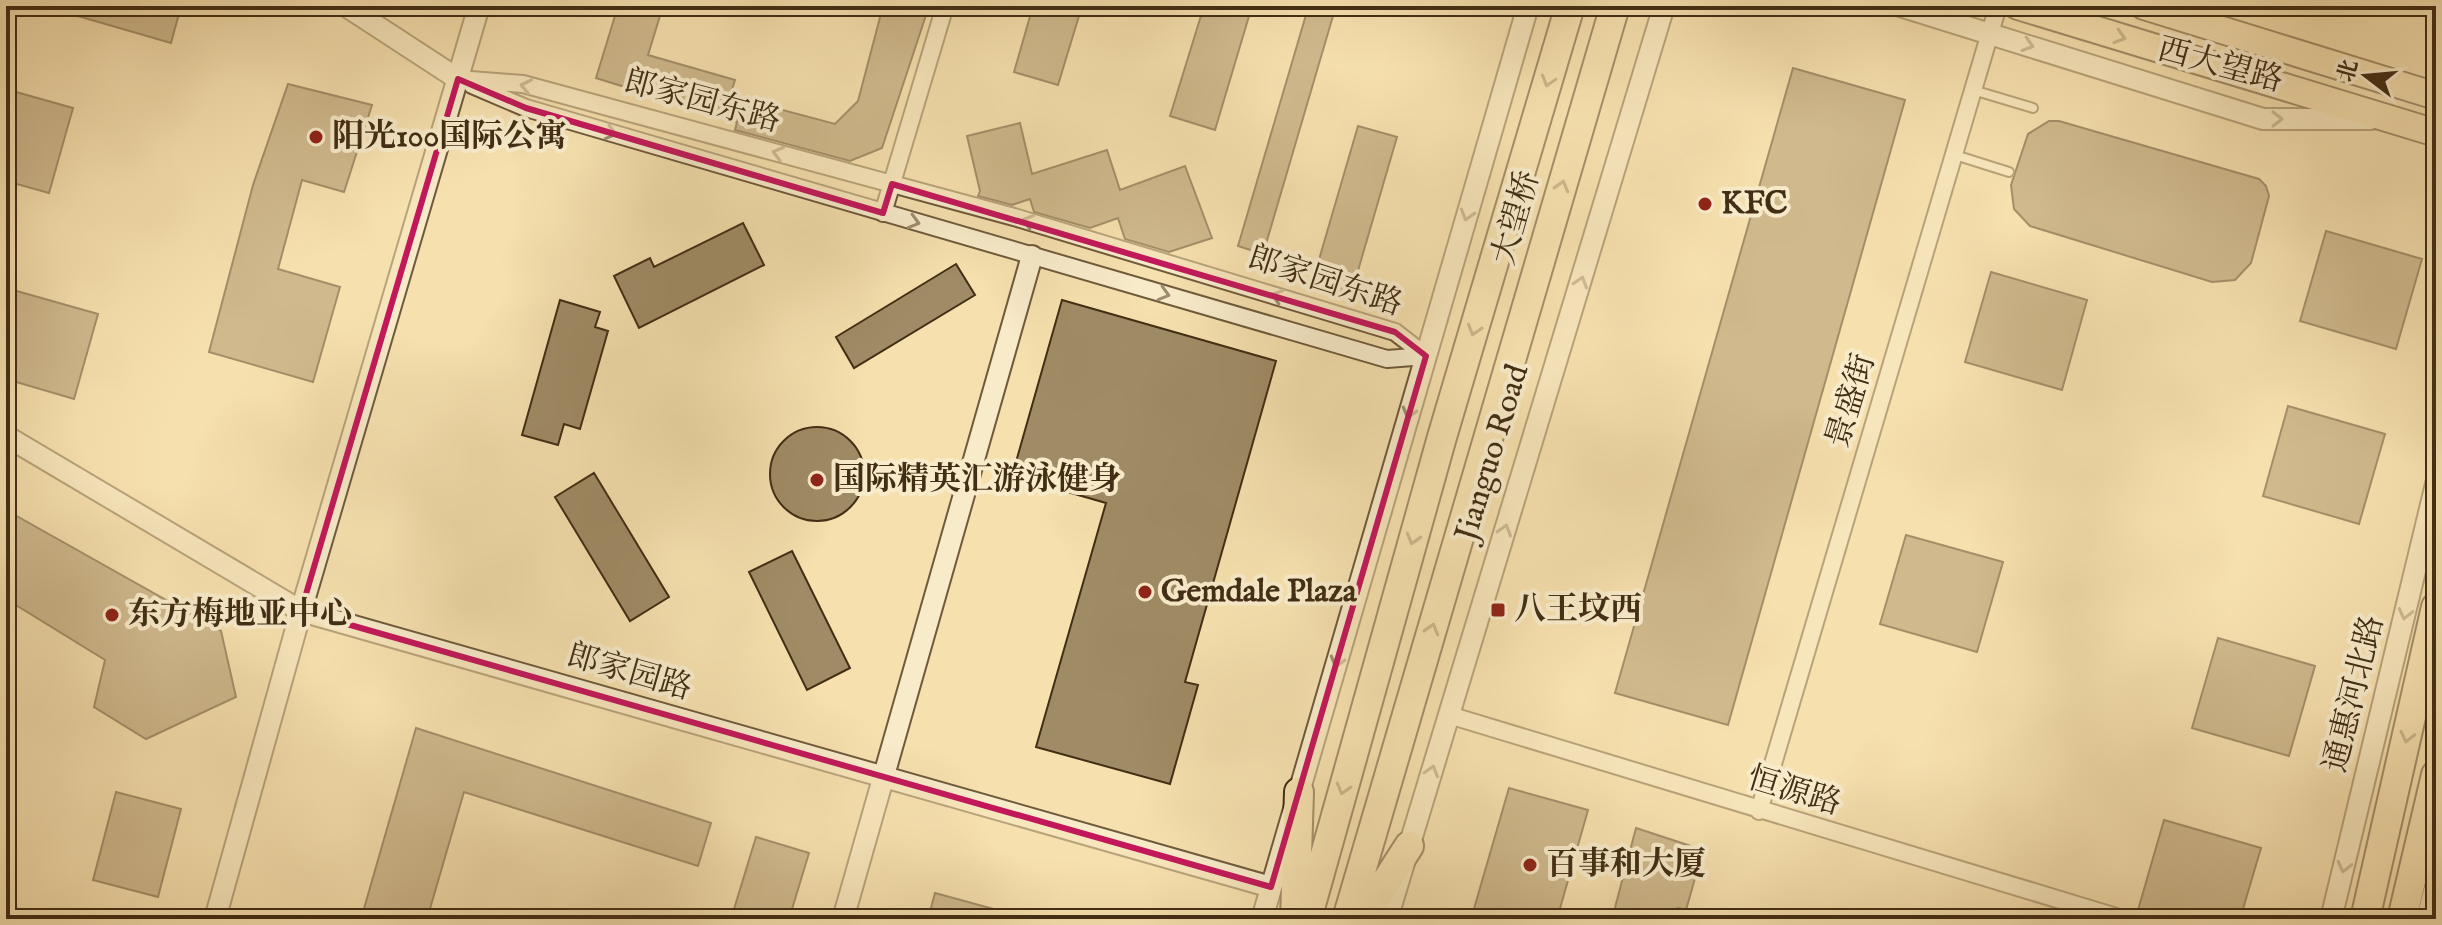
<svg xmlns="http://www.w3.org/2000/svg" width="2442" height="925" viewBox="0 0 2442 925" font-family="'IM FELL English','Noto Serif SC',serif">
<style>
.building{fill:#9f8b65;stroke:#422e15;stroke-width:2}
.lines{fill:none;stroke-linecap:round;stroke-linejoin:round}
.service-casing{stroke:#6f5a3b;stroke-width:12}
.minor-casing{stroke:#6f5a3b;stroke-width:20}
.tertiary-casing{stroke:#6f5a3b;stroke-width:24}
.primary-casing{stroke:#422e15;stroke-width:30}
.trunk-casing{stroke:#422e15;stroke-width:32}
.service{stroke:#f8ebca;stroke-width:8}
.minor{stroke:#f8ebca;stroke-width:16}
.tertiary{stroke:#f8ebca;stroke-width:20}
.primary{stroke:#f5e0ae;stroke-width:26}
.trunk{stroke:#f5e0ae;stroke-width:28}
.oneway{stroke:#9c8762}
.oneway2{stroke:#9d8c70}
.marked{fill:none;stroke:#c2185b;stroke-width:6;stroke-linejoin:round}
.poi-dot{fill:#8f2418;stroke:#f8ebca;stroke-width:3}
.labels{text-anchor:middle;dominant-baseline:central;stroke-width:8;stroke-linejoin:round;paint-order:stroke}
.street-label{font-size:32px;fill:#422e15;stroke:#f8ebca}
.poi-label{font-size:32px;font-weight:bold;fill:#422e15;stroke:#f8ebca;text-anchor:start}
</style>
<rect width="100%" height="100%" fill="#f5e0ae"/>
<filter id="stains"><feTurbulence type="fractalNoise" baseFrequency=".0025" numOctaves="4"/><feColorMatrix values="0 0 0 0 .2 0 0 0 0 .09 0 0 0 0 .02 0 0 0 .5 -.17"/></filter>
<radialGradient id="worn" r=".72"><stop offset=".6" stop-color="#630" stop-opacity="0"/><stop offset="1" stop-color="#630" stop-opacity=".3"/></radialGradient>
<path class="building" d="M58 6H181L171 43 57 10Z
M618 6H663L648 55 735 80 730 96 835 124 858 101 883 6H929L882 148 850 161 735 130 737 122 596 78Z
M1033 6H1082L1058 85 1014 72Z
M1204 6H1252L1215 130 1170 116Z
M1308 8 1333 16 1263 254 1238 246Z
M1793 68 1905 100 1728 725 1615 693Z
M288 84 372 105 344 192 302 180 278 269 340 287 313 382 209 352 253 185Z
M9 90 73 108 49 193 6 181V102Z
M2049 121H2059L2259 179 2266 186 2269 196 2251 263 2235 280 2212 282 2030 226 2014 209 2011 185 2028 134Z
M1020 123 1032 174 1107 150 1120 190 1185 166 1212 238 1169 252 1125 239 1118 218 1090 228 1034 212 1030 199 1012 205 978 196 980 191 967 136Z
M1358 126 1397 137 1350 298 1311 287Z
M743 223 764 265 639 328 614 276 650 258 654 267Z
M2326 231 2422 259 2396 349 2300 321Z
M956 264 975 295 854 368 836 337Z
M1991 272 2087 300 2062 390 1965 362Z
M6 288 98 314 74 399 6 379Z
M560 300 600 312 595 327 608 331 580 429 564 424 558 445 522 435Z
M1062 300 1276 361 1185 682 1198 685 1170 784 1036 747 1106 503 1012 476Z
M2288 406 2385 434 2359 524 2263 496Z
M770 474a47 47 0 1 1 94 0a47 47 0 1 1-94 0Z
M594 473 669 597 630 621 555 497Z
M6 510 221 631 236 697 146 739 94 707 105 660 6 599Z
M1906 535 2003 562 1977 652 1880 624Z
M792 551 850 668 807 690 749 572Z
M2218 638 2315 666 2289 756 2192 728Z
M416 728 711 823 698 866 464 792 427 919H361Z
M1509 788 1588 810 1557 919H1471Z
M116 792 181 809 158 897 93 880Z
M2164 820 2261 848 2240 919H2170L2138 910Z
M1636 828 1703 850 1686 910 1678 908 1677 919H1612Z
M756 837 809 853 789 919H731Z
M935 893 1012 914 1011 919H928Z"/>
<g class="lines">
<defs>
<path id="service" d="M1973 90 2033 108
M1955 155 2009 172"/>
<path id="minor" d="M458 79 523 84 1014 217 1395 332 1426 356
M472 85 526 108 1387 359 1426 356
M883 213 945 6
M1449 715 2123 919
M1759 811 1998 6"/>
<path id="tertiary" d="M346 6 458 79
M1900 6 2263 119H2371
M6 436 301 611 1271 887
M6 917 14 919
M215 919 301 611 479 6
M843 919 1032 256
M1262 919 1528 6
M1387 919 1664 6
M2331 919 2436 484
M2427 919 2436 883"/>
<path id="primary" d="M2018 6 2436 133
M2144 6 2436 96"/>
<path id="trunk" d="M1295 919 1299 792
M1307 919 1442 437 1570 6
M1347 919 1615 6
M1362 919 1409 846
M2365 919 2436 607
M2402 919 2436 775"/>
</defs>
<use href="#service" class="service-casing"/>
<use href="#minor" class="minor-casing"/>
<use href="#tertiary" class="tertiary-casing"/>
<use href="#primary" class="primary-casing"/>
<use href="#trunk" class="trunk-casing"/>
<use href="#service" class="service"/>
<use href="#minor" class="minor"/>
<use href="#tertiary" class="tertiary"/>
<use href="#primary" class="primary"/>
<use href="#trunk" class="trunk"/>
</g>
<defs><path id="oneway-chevron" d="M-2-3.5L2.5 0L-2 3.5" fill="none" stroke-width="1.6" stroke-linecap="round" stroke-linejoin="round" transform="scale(2)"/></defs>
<g class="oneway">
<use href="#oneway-chevron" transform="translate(2120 37) rotate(17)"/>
<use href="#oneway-chevron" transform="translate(1548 81) rotate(107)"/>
<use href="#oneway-chevron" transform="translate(1562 186) rotate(-74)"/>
<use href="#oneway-chevron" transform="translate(1474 330) rotate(107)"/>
<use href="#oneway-chevron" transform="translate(1413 539) rotate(106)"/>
<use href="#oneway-chevron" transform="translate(1432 629) rotate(-74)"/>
<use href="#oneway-chevron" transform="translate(2407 737) rotate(103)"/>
<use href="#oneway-chevron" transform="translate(1343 789) rotate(106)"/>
</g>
<g class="oneway2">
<use href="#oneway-chevron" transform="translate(2028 45) rotate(17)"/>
<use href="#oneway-chevron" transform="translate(526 86) rotate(-168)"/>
<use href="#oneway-chevron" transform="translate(2277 119)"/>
<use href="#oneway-chevron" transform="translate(611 133) rotate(16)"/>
<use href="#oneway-chevron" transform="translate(778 153) rotate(-165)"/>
<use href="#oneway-chevron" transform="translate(1467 215) rotate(106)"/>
<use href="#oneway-chevron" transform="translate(1028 221) rotate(-163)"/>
<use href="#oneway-chevron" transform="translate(914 222) rotate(16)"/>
<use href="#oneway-chevron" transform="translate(1581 282) rotate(-73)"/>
<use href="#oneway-chevron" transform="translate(1164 294) rotate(16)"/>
<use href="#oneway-chevron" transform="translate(1277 296) rotate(-163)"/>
<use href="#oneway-chevron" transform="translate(1409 413) rotate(106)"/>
<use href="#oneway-chevron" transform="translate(1505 530) rotate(-73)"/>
<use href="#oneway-chevron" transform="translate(2405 614) rotate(104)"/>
<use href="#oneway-chevron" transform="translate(1337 662) rotate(106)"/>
<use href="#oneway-chevron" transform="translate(1432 771) rotate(-73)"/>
<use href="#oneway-chevron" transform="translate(2344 867) rotate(104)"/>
</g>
<path d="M0 0H2442V925H0ZM458 79 526 108 883 213 892 184 1395 332 1426 356 1271 887 301 611Z" fill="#f5e0ae" fill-opacity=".55" fill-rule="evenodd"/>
<path class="marked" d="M458 79 526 108 883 213 892 184 1395 332 1426 356 1271 887 301 611Z"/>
<g class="poi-dot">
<circle cx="316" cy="137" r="8"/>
<circle cx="1705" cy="204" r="8"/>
<circle cx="817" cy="480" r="8"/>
<circle cx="1145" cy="592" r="8"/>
<rect x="1490" y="602" width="16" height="16" rx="4"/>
<circle cx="112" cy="615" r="8"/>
<circle cx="1530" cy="865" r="8"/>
</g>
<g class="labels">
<g class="street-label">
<text transform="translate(2220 66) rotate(15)">西大望路</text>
<text transform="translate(702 102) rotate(15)">郎家园东路</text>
<text transform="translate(1517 218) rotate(-74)">大望桥</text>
<text transform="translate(1325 282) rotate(18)">郎家园东路</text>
<text transform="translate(1852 401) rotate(-73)">景盛街</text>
<text transform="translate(1493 453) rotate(-73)">Jianguo Road</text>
<text transform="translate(629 673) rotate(16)">郎家园路</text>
<text transform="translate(2355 694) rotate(-76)">通惠河北路</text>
<text transform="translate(1794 792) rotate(17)">恒源路</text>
</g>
<g class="poi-label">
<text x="332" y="137">阳光100国际公寓</text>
<text x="1721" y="204">KFC</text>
<text x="833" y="480">国际精英汇游泳健身</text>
<text x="1161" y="592">Gemdale Plaza</text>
<text x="1514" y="610">八王坟西</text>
<text x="128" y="615">东方梅地亚中心</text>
<text x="1546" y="865">百事和大厦</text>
</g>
</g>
<rect width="2442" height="925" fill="none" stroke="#f5e0ae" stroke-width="32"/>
<rect x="8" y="8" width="2426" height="909" fill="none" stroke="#422e15" stroke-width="4"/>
<rect x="16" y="16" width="2410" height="893" fill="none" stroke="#422e15" stroke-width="2"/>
<g transform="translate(2366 76) rotate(286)" stroke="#f8ebca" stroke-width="6" paint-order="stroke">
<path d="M0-6L14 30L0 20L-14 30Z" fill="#422e15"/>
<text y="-12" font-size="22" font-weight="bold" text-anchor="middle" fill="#422e15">北</text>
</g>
<rect width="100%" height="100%" filter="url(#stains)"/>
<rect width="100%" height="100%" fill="url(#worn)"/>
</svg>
